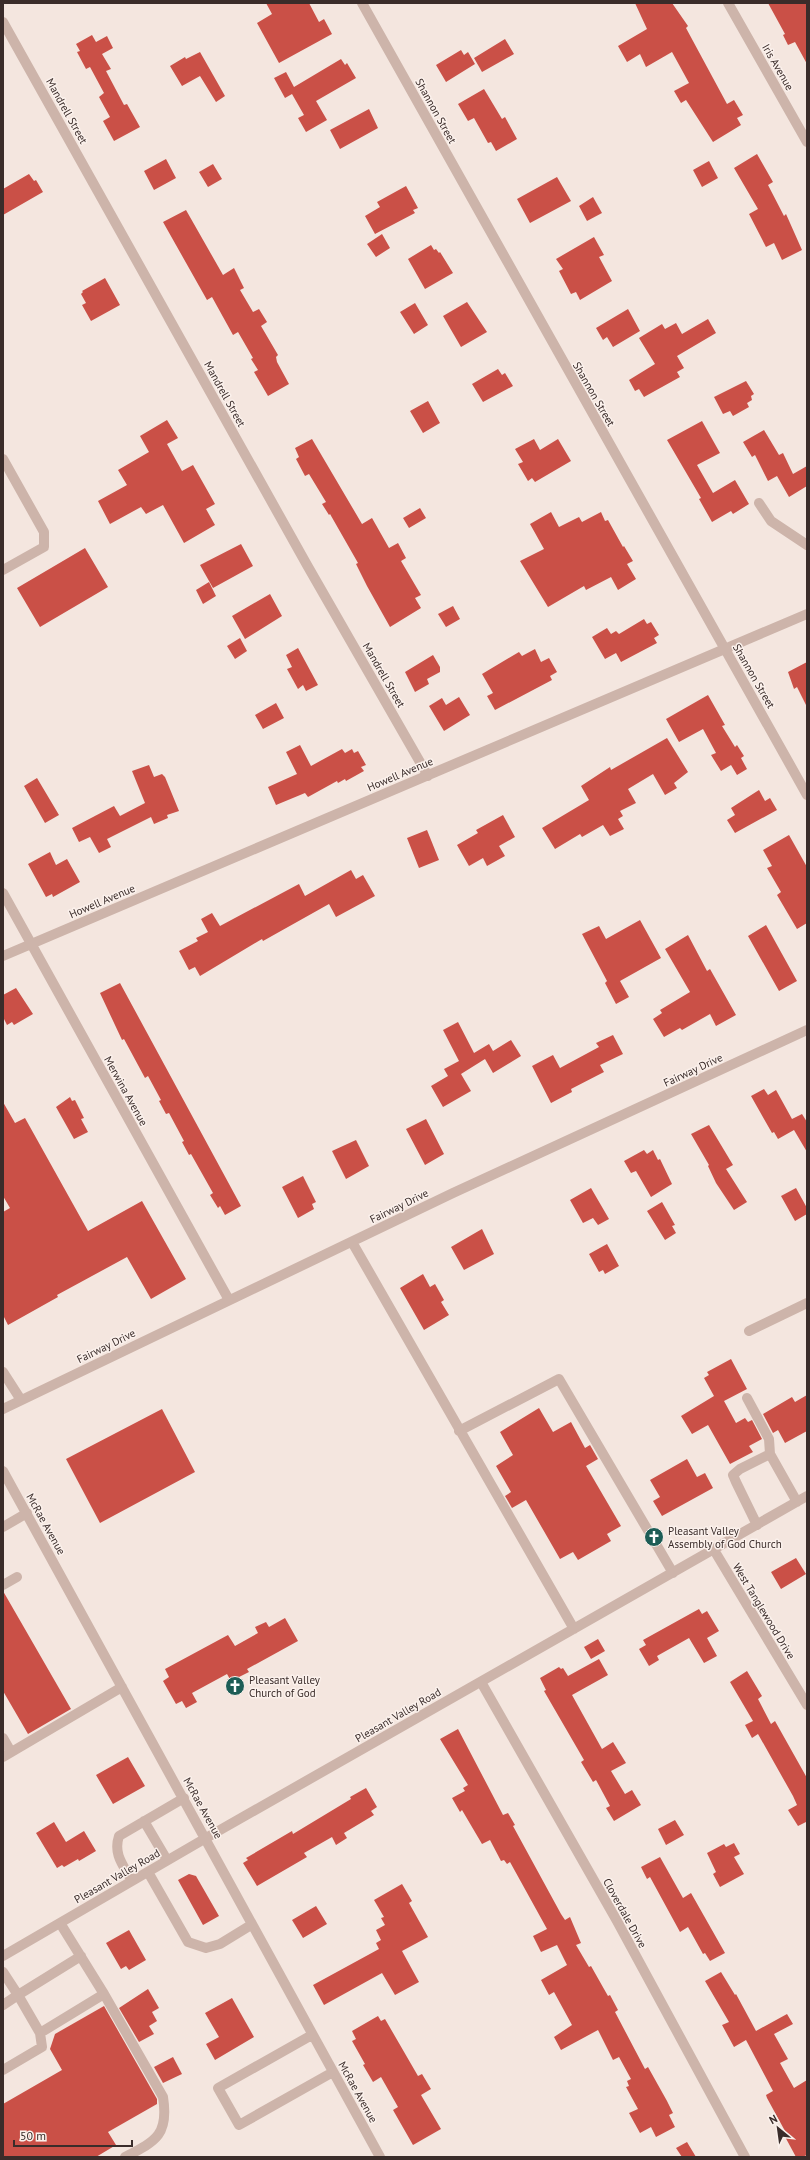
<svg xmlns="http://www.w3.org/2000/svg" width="810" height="2160" viewBox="0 0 810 2160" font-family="'PT Sans',sans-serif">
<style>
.building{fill:#ca5047}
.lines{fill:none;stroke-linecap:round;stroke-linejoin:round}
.minor{stroke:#cdb4aa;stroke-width:10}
.labels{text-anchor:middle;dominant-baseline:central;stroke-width:3;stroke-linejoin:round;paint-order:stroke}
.street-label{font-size:11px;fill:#3a2c2a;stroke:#fbf1ec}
.poi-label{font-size:11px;fill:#3a2c2a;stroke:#fbf1ec;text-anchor:start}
</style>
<rect width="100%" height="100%" fill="#f4e6df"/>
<path class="building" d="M266 3H309L319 22 324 19 332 34 279 63 257 23 272 14Z
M635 3H672L688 26 686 28 693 41 727 104 734 100 743 115 737 118 741 125 713 142 686 100 681 103 674 91 689 83 672 52 646 67 640 54 627 62 618 46 647 29Z
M768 3H807V64L795 42 788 45 783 35 785 34Z
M92 35 96 42 107 36 113 48 102 54 111 69 106 71 124 105 127 104 140 127 114 141 103 121 110 117 99 97 104 93 90 67 86 69 77 52 80 51 76 44Z
M505 39 514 54 482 72 474 58Z
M461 50 464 55 468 52 475 64 446 82 436 65Z
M200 52 225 96 216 102 200 76 182 86 170 66 185 57 186 59Z
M341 59 345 65 347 63 356 78 316 101 327 120 306 132 298 118 304 115 292 94 285 98 274 78 286 72 294 87Z
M484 89 502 119 505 117 517 139 496 151 491 142 488 143 474 118 468 121 458 104Z
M369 109 378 128 340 149 330 130Z
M757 154 773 182 768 185 784 216 786 214 802 250 782 260 774 243 766 247 749 214 758 209 734 168Z
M166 159 176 178 154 190 144 171Z
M709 161 718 178 702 187 693 170Z
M213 164 222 179 208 187 199 172Z
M29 174 34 181 36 180 43 192 3 215V189Z
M557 177 571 201 530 223 517 199Z
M406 186 418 208 413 210 415 213 375 234 365 216 380 207 377 202Z
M593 197 602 213 587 221 579 206Z
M186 210 223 275 234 268 244 288 240 290 253 312 259 309 267 322 261 326 278 355 276 357 277 362 289 384 268 396 254 372 258 370 251 359 253 358 238 332 233 335 212 297 207 300 163 222Z
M382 234 390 248 376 257 367 244Z
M594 237 604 255 599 257 612 281 580 300 576 292 571 294 559 271 563 269 556 259Z
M431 245 434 250 436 249 439 253 440 252 453 273 425 289 408 259Z
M105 278 120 305 91 321 82 305 86 303 81 294 83 292 82 291Z
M467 302 487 332 461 347 443 316Z
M415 303 428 325 414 334 400 312Z
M628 309 640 331 613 347 607 337 603 340 596 328Z
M708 319 716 333 677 356 684 368 677 372 680 377 644 397 639 389 635 391 629 380 655 364 639 338 662 324 665 329 676 323 682 334Z
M498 369 502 375 505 373 513 386 483 402 472 384Z
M746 381 754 394 751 396 752 400 747 403 749 407 733 416 730 411 723 414 714 397Z
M428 401 440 423 423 433 410 411Z
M167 420 178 438 167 444 182 471 193 465 215 504 206 509 215 525 184 543 163 505 146 514 141 507 110 524 98 501 127 485 118 470 149 452 140 436Z
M702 421 720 453 697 465 713 493 735 480 749 504 733 514 731 511 712 522 699 499 701 498 667 440Z
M764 430 779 455 783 453 793 474 807 466V486L789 497 777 476 768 481 755 455 752 457 743 442Z
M312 439 362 524 372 518 389 548 398 543 406 558 401 561 421 595 415 598 421 608 390 627 367 586 356 564 358 563 330 514 329 515 322 504 326 502 309 474 305 476 296 459 299 457 295 448Z
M534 439 540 450 558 439 571 461 535 482 532 478 528 481 518 464 523 462 515 449Z
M420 508 426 518 409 528 403 518Z
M551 512 559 527 579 517 582 522 601 512 605 521 608 520 623 547 624 546 633 561 627 564 636 579 618 590 611 577 586 590 584 586 548 607 520 561 544 549 530 524Z
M241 544 253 566 213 588 200 565Z
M85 548 108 587 40 627 17 588Z
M209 582 216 596 203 604 196 590Z
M270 594 282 616 245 639 232 616Z
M453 606 460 619 446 627 438 614Z
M644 619 647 624 651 622 659 635 654 638 657 643 621 662 616 653 605 659 592 637 607 628 611 634 616 631 619 634Z
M240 638 247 651 235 659 227 646Z
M298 648 318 685 306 691 303 685 298 689 287 669 292 667 286 655Z
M535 649 541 662 549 658 557 672 550 676 552 680 495 710 487 696 493 693 482 674 519 652 522 656Z
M433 655 440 667V672L427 679 429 684 415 692 405 672Z
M807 662V707L797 687 794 689 788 672Z
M708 695 725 725 722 726 735 747 737 745 744 756 741 758 747 769 737 775 731 765 721 771 711 755 716 753 703 729 679 742 666 719Z
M459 697 470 715 444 731 429 706 442 698 446 705Z
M276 703 284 718 263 729 255 715Z
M667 738 688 772 674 783 677 788 665 795 653 774 628 789 636 803 620 811 623 816 618 819 624 829 610 836 603 825 582 837 580 834 555 849 542 828 589 800 581 786 610 767 611 770Z
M300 745 311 766 342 749 345 753 352 749 354 753 358 751 366 765 361 767 364 771 346 781 345 779 338 783 337 781 308 797 305 793 276 805 268 787 297 774 286 752Z
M149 765 154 777 162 774 165 777 179 811 167 815 168 818 154 824 151 817 107 839 111 847 99 853 90 837 79 842 72 828 114 806 120 816 145 803 132 771Z
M37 778 59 815 45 823 24 786Z
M759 790 765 801 770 798 777 810 735 833 727 820 735 815 731 808Z
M503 815 515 837 499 846 505 856 487 866 483 858 469 866 457 845 478 833 476 830Z
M427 830 439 860 419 868 407 838Z
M789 835 807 867V923L797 929 777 895 781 892 767 868 772 866 763 850Z
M50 852 56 865 67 859 80 882 53 897 52 894 46 897 28 864Z
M351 870 356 879 363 875 375 896 336 917 329 904 263 941 262 939 200 976 195 967 189 970 179 951 198 941 196 938 208 932 201 919 212 913 220 926 299 884 305 896Z
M640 920 661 958 620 981 629 997 616 1004 605 983 607 981 582 934 599 926 606 939Z
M766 925 797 981 779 991 748 936Z
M688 935 707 971 710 969 736 1015 716 1026 710 1014 682 1030 680 1028 664 1037 653 1019 662 1013 660 1010 690 992 665 949Z
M120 983 241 1206 225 1215 220 1206 218 1208 210 1195 213 1193 191 1154 189 1155 182 1142 184 1141 169 1113 166 1114 159 1101 161 1100 148 1076 145 1078 124 1039 122 1040 100 993Z
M16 988 33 1014 14 1025 12 1022 7 1025 3 1017V995Z
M458 1022 474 1053 489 1044 493 1051 511 1040 521 1056 493 1073 485 1059 461 1074 471 1091 443 1107 431 1086 448 1076 444 1069 459 1061 443 1030Z
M613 1035 623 1054 600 1065 604 1072 571 1089 572 1092 551 1103 532 1066 553 1055 560 1068 599 1047 596 1043Z
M764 1089 768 1095 776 1090 792 1119 802 1114 807 1122V1152L794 1130 778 1139 774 1132 772 1133 751 1096Z
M70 1097 72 1101 75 1100 84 1118 81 1119 88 1132 74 1139 56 1107Z
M3 1102 15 1123 25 1118 88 1231 142 1201 186 1279 151 1299 127 1257 57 1295 58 1297 8 1325 3 1315V1212L10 1208 3 1196Z
M426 1119 444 1154 425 1165 406 1129Z
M709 1125 733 1165 726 1169 747 1202 734 1210 716 1183 708 1166 709 1165 691 1134Z
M356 1140 369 1166 346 1179 332 1151Z
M644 1150 647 1154 653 1150 658 1160 660 1159 672 1184 651 1197 636 1171 631 1173 624 1161Z
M303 1176 316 1202 312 1204 314 1209 298 1218 282 1187Z
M591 1188 609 1219 598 1225 593 1218 583 1223 570 1200Z
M796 1188 807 1208V1214L795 1221 781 1196Z
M662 1202 675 1225 672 1226 676 1233 665 1240 647 1211Z
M482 1229 494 1254 464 1270 451 1247Z
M607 1244 619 1266 605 1274 603 1270 599 1272 589 1254Z
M423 1274 430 1287 435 1284 444 1300 441 1302 449 1315 424 1330 400 1288Z
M731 1359 747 1389 724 1401 736 1423 745 1418 748 1422 752 1420 762 1439 749 1446 753 1452 730 1464 708 1425 692 1434 681 1416 714 1396 704 1378 709 1375 707 1372Z
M807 1395V1431L785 1443 778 1430 773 1433 763 1414 792 1397 795 1402Z
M539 1408 553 1432 571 1422 585 1448 590 1445 598 1459 586 1466 621 1526 607 1534 611 1541 578 1560 573 1552 560 1559 526 1500 512 1508 505 1496 511 1492 496 1466 513 1455 500 1432Z
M162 1409 195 1472 100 1523 66 1459Z
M687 1459 697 1477 705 1473 713 1488 662 1516 653 1501 660 1497 650 1480Z
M796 1558 806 1574 781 1589 771 1572Z
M3 1591 71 1709 28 1734 3 1691Z
M699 1609 702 1614 707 1611 719 1631 707 1638 717 1656 704 1663 689 1638 657 1656 659 1660 649 1666 639 1649 646 1645 643 1640Z
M285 1618 298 1641 247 1669 249 1672 231 1681 227 1674 192 1693 197 1702 186 1708 182 1701 176 1704 163 1681 169 1677 165 1669 228 1635 235 1646 258 1633 255 1627 266 1622 269 1627Z
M598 1639 605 1651 591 1659 584 1647Z
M599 1659 608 1675 572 1695 602 1749 613 1742 626 1763 611 1771 625 1794 632 1790 641 1805 614 1821 606 1808 610 1806 596 1780 593 1782 581 1762 584 1760 544 1691 546 1690 540 1678 559 1667 561 1669 563 1668 568 1676Z
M747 1671 762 1696 758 1699 771 1724 775 1721 807 1778V1823L806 1822 798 1826 788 1810 797 1805 793 1796 758 1734 752 1738 745 1725 753 1721 730 1682Z
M458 1729 503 1815 508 1813 515 1825 513 1826 561 1914 565 1920 570 1917 581 1943 576 1945 589 1967 591 1966 604 1989 608 1996 610 1995 618 2010 615 2012 645 2069 648 2067 667 2101 673 2113 669 2115 675 2127 656 2137 651 2127 640 2133 629 2113 638 2109 626 2087 629 2086 627 2081 631 2079 619 2057 613 2060 598 2030 561 2050 554 2037 572 2025 554 1992 549 1995 541 1980 567 1965 557 1945 541 1952 533 1936 547 1929 510 1862 507 1864 504 1860 501 1861 490 1840 482 1844 462 1810 460 1812 452 1798 465 1791 463 1788 468 1785 440 1739Z
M128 1757 145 1786 113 1804 96 1775Z
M366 1788 377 1807 371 1811 374 1815 344 1833 347 1838 336 1845 332 1837 304 1853 307 1857 257 1886 243 1863 248 1860 246 1858 292 1831 293 1834 351 1799 350 1797Z
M675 1820 684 1835 666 1845 658 1829Z
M54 1822 66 1842 84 1831 96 1851 79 1861 78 1859 64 1867 62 1865 57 1868 36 1833Z
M734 1843 740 1854 734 1857 744 1874 720 1887 713 1874 716 1872 707 1853 724 1844 726 1847Z
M660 1857 683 1898 691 1893 725 1953 710 1961 705 1953 703 1954 688 1927 680 1932 650 1877 647 1879 641 1867Z
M189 1874 196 1876 219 1916 203 1925 178 1880Z
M402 1884 412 1901 409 1903 428 1937 402 1951 419 1982 395 1995 382 1973 324 2005 313 1985 379 1949 376 1943 381 1940 376 1930 385 1925 381 1918 384 1917 374 1900Z
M316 1906 327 1924 303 1938 292 1920Z
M129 1930 146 1960 129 1970 126 1966 121 1969 106 1943Z
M721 1972 735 1995 736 1994 756 2031 787 2014 793 2024 774 2034 788 2059 780 2063 794 2088 807 2080V2155L802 2157H796L783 2133 785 2131 767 2098 766 2095 773 2091 746 2040 734 2047 722 2025 729 2022 705 1981Z
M148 1989 159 2008 152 2012 157 2021 149 2026 154 2034 139 2042 119 2008Z
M232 1998 254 2037 215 2060 206 2044 219 2037 205 2013Z
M104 2006 157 2099V2104L108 2132 116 2145 96 2157H3V2104L62 2070 50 2049 55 2034Z
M378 2016 381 2021 385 2019 418 2076 422 2074 431 2089 421 2095 441 2129 413 2145 393 2110 398 2107 381 2077 373 2082 363 2065 365 2064 352 2041 356 2039 352 2031Z
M173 2057 182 2074 163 2083 154 2067Z
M687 2142 696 2157H682L676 2148Z"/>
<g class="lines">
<path class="minor" d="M362 3 807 795
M728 3 807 142
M3 22 307 565 428 776
M3 459 44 532V547L3 570
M759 503 771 521 807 545
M3 893 229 1300
M3 956 807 614
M352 1242 574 1629
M749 1331 807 1303
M3 1372 21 1400
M747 1398 769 1439 770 1454
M3 1409 453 1193 807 1030
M459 1431 559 1379 673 1573
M3 1471C130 1699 253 1929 380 2157
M757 1525 736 1482 733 1475 740 1469 770 1454 797 1502
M3 1527 27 1513
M714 1550 807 1705
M3 1585 17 1577
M481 1682 617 1921 745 2157
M3 1738 11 1752
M3 1757 122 1687
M144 1821 167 1860
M148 1872 188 1942 206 1948 220 1944 251 1925
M132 1881C123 1865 113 1854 119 1836L184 1798
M3 1956 206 1838 807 1496
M3 1972 18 1995 81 1956
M104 1994 163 2097C169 2135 156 2141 125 2157
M3 2005 18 1995 40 2033
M312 2035 218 2088 239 2125 333 2072
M3 2070 42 2047 40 2033 104 1994 60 1923"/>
</g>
<defs>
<symbol id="church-disc" viewBox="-11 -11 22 22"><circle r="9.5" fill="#1d5d56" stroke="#fbf1ec"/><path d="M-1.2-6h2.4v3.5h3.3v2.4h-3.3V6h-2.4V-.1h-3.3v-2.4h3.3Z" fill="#fff"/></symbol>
</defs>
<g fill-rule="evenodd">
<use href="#church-disc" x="643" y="1526" width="22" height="22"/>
<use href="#church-disc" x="224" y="1675" width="22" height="22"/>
</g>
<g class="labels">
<g class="street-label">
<text transform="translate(778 67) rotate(60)">Iris Avenue</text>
<text transform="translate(67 111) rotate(61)">Mandrell Street</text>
<text transform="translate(436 111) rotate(61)">Shannon Street</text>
<text transform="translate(225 394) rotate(61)">Mandrell Street</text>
<text transform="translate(594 394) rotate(60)">Shannon Street</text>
<text transform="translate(384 675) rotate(60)">Mandrell Street</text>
<text transform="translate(754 676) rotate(60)">Shannon Street</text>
<text transform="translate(400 774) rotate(-23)">Howell Avenue</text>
<text transform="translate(102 901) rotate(-23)">Howell Avenue</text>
<text transform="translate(693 1070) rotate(-25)">Fairway Drive</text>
<text transform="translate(126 1091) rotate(61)">Merwina Avenue</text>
<text transform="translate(399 1206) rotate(-26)">Fairway Drive</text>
<text transform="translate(106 1346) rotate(-26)">Fairway Drive</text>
<text transform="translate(46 1524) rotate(61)">McRae Avenue</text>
<text transform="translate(764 1611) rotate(59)">West Tanglewood Drive</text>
<text transform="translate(398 1715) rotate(-30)">Pleasant Valley Road</text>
<text transform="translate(203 1808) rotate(61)">McRae Avenue</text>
<text transform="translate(117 1876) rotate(-30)">Pleasant Valley Road</text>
<text transform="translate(625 1913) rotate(61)">Cloverdale Drive</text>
<text transform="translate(358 2092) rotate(61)">McRae Avenue</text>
</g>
<g class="poi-label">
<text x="668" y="1531">Pleasant Valley<tspan x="668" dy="13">Assembly of God Church</tspan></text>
<text x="249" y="1680">Pleasant Valley<tspan x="249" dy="13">Church of God</tspan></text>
</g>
</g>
<rect width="810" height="2160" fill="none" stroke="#3a2c2a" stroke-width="8"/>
<g transform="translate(778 2128) rotate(331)" stroke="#fbf1ec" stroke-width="3" paint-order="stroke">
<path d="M0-3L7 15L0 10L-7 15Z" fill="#3a2c2a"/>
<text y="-6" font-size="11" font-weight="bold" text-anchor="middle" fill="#3a2c2a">N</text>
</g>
<path d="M14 2140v6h118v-6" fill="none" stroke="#3a2c2a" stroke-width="2"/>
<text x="20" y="2140" font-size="12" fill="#3a2c2a" stroke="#fbf1ec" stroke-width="3" paint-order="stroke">50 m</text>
</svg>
